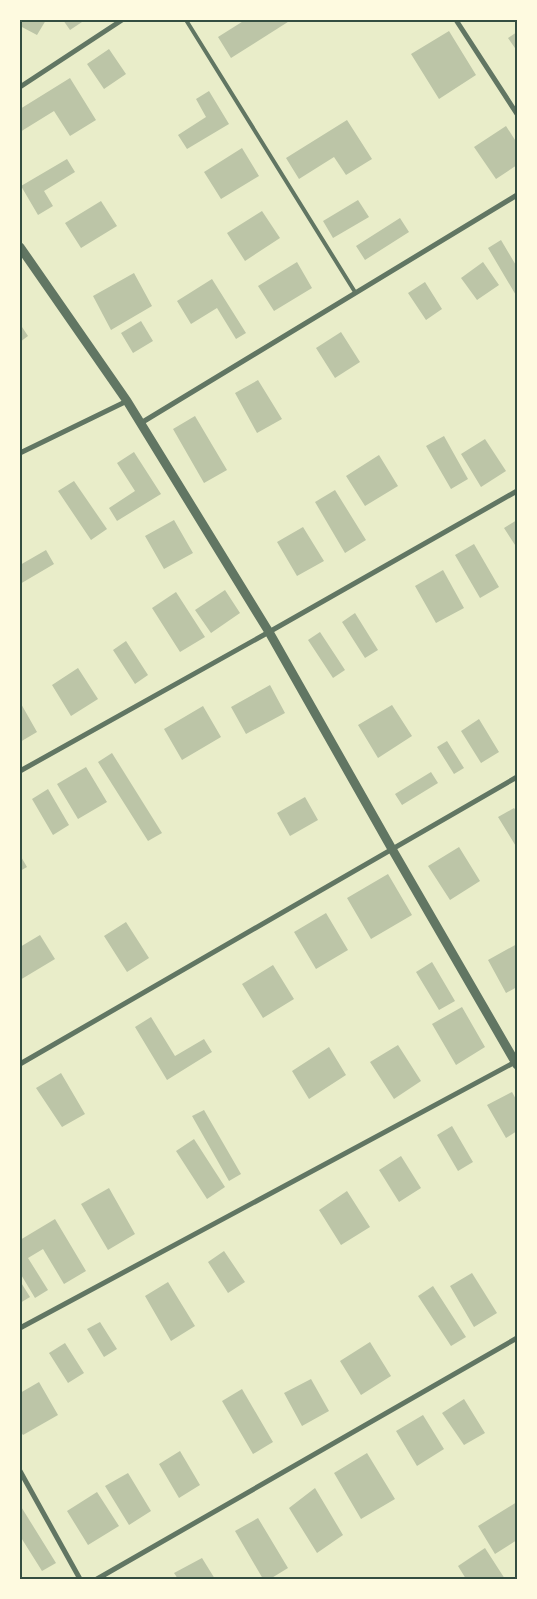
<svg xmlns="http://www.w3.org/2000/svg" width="537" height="1599" viewBox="0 0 537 1599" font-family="'DM Sans',sans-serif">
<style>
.building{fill:#bcc5a7}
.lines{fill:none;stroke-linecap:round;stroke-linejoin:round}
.service{stroke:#617663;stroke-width:4}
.minor{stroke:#617663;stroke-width:5}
.tertiary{stroke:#617663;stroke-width:9}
.neatline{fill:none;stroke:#344e41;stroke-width:2}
</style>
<rect width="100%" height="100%" fill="#e9edc9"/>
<path class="building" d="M20 20H46L37 35 20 26Z
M63 20H85L70 30Z
M245 20H291L231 58 218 37Z
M449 31 476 75 439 99 411 54Z
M517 32V51L508 38Z
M109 49 126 74 104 89 87 64Z
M70 78 96 120 70 136 54 111 20 132V109Z
M209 91 229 124 187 149 178 135 206 117 196 99Z
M347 120 372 159 346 175 334 157 299 179 286 158Z
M506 126 517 143V165L496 179 474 147Z
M242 148 259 176 221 199 204 172Z
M67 159 75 172 44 191 53 206 38 215 21 186Z
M358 200 369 217 333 238 323 221Z
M101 201 117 226 81 248 65 223Z
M262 211 280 238 245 261 227 233Z
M400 218 409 232 365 260 356 246Z
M501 240 517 267V297L488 248Z
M297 262 312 288 274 311 258 286Z
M483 262 499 285 477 300 461 278Z
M134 273 152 306 111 330 93 296Z
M212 279 246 333 236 339 217 308 191 324 177 301Z
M425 282 442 309 426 320 408 293Z
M141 321 153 341 133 353 121 333Z
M20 324 28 336 20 342Z
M341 332 360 362 335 378 316 348Z
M258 380 282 419 257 433 235 393Z
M195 416 227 470 204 483 173 429Z
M444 436 468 479 451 489 426 446Z
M485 439 506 471 481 487 461 454Z
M134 452 161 494 117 521 109 508 135 491 117 463Z
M379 455 398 486 365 506 346 476Z
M74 481 107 529 91 540 58 491Z
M335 490 366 540 345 553 315 502Z
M174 520 193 553 164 569 145 536Z
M517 520V548L504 528Z
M303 527 324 561 297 576 277 542Z
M474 544 499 587 480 598 455 555Z
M46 550 54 564 20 584V565Z
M443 570 464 608 436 623 415 586Z
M225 590 240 613 211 633 195 610Z
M176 592 205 637 180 652 152 608Z
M355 613 378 650 365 658 342 622Z
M320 632 345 670 333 678 308 640Z
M126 641 148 675 135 684 113 650Z
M78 668 98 699 71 716 52 685Z
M270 685 285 713 246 734 231 707Z
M20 702 37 732 20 742Z
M392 705 412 736 378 758 358 725Z
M203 706 221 737 182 760 164 729Z
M479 719 499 752 481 763 461 731Z
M447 741 464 768 454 774 437 747Z
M112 753 162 833 148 841 98 762Z
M86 767 107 802 78 819 57 784Z
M431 772 438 783 402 805 395 794Z
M48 789 69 825 53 835 32 799Z
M305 797 318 820 290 836 277 813Z
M514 808 517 812V848L498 817Z
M459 847 480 881 450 900 428 866Z
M20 855 27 867 20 871Z
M388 874 412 915 371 939 347 898Z
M326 913 348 950 316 969 294 932Z
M126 922 149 958 127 972 104 936Z
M40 935 55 959 20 980V947Z
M517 944V987L506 993 488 960Z
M432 962 455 1001 439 1010 416 972Z
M273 965 294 999 263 1018 242 984Z
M462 1007 485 1047 456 1065 432 1024Z
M151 1017 175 1056 204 1039 212 1052 167 1080 135 1027Z
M398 1045 421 1081 394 1099 370 1062Z
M329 1047 346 1075 309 1099 292 1071Z
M61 1073 85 1114 62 1127 36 1088Z
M512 1092 517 1101V1131L506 1138 487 1105Z
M204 1110 241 1174 229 1181 192 1116Z
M452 1126 473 1162 458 1171 437 1135Z
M194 1139 225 1187 207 1199 176 1151Z
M401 1156 421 1188 399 1202 379 1170Z
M109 1188 135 1234 108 1250 81 1204Z
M347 1191 370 1227 341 1245 319 1210Z
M55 1219 86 1271 64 1284 43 1249 28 1258 48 1290 35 1298 20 1273V1240Z
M224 1251 245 1282 228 1293 208 1262Z
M472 1273 497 1313 474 1327 450 1286Z
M20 1281 30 1297 20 1303Z
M168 1282 195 1326 171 1341 145 1296Z
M433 1286 466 1337 451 1346 418 1296Z
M100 1322 117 1349 104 1357 87 1329Z
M370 1342 391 1376 361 1395 340 1361Z
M65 1343 84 1373 68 1383 49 1353Z
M311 1379 329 1411 302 1426 284 1393Z
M39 1382 58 1415 23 1435 20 1431V1393Z
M242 1389 273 1442 253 1454 222 1401Z
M464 1399 485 1433 464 1445 442 1413Z
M423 1415 444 1449 417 1466 396 1431Z
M180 1451 200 1485 179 1498 159 1464Z
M367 1453 395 1499 361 1519 334 1473Z
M128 1473 151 1511 129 1525 105 1486Z
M315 1488 343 1535 317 1553 289 1508Z
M97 1492 119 1526 88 1545 67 1511Z
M517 1502V1540L495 1554 478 1526Z
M20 1505 56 1563 42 1571 20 1536Z
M258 1518 288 1568 270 1579H263L235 1531Z
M485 1548 505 1579H466L458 1566Z
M202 1558 215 1579H178L174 1573Z"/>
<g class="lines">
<path class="service" d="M186 20 355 292"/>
<path class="minor" d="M456 20 517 114
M20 87 122 20
M141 423 517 195
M20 453 127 401
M20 771 269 632 517 491
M20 1064 517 777
M20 1328 517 1061
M20 1471 80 1579
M97 1579 517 1338"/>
<path class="tertiary" d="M20 247 127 401 269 632 392 849 517 1065"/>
</g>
<rect width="537" height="1599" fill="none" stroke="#fefae0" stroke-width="42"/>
<rect x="21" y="21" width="495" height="1557" class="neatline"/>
</svg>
